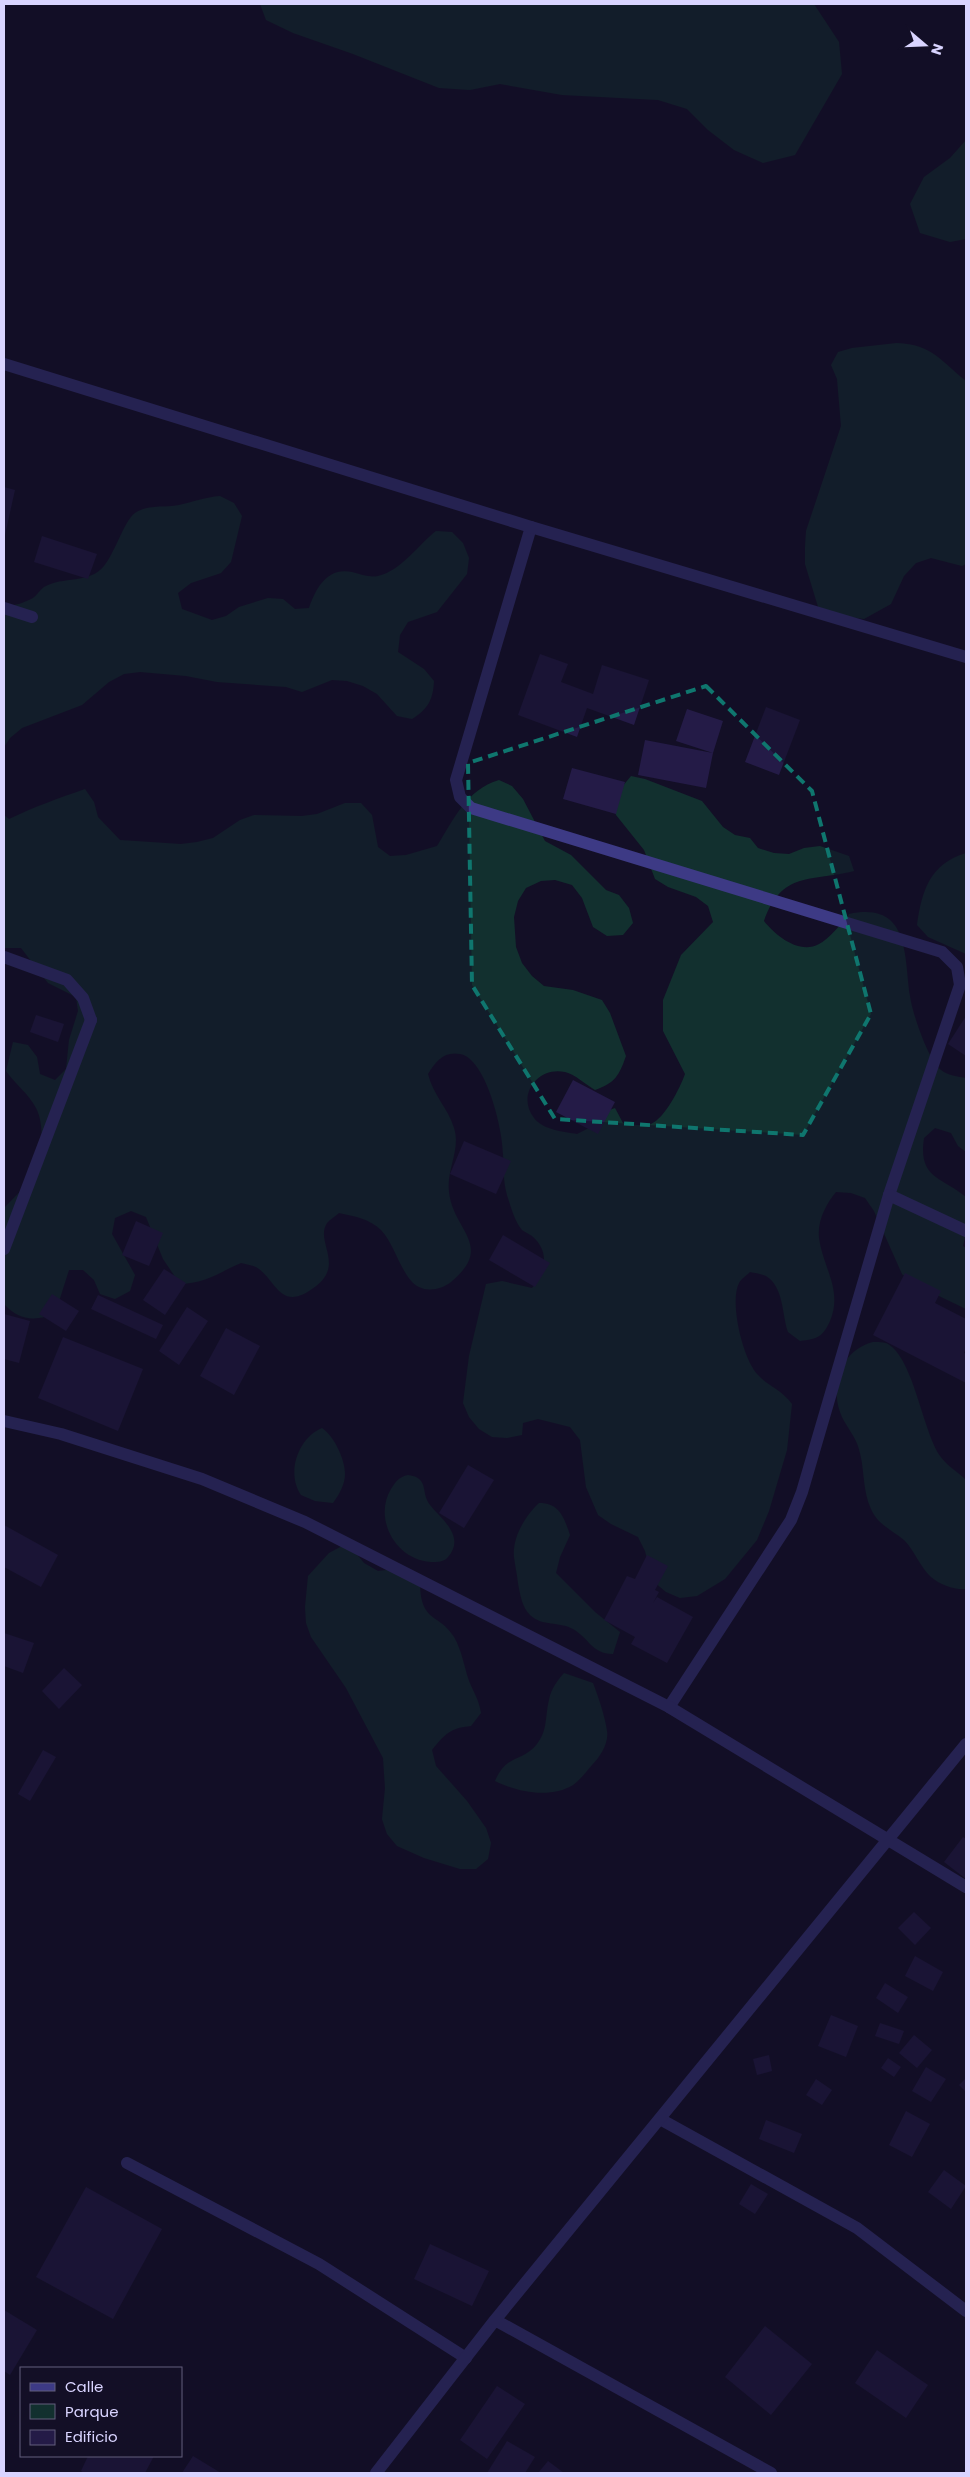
<svg xmlns="http://www.w3.org/2000/svg" width="970" height="2477" viewBox="0 0 970 2477" font-family="Poppins,sans-serif">
<style>
.green{fill:#12302f}
.building{fill:#241b47}
.lines{fill:none;stroke-linecap:round;stroke-linejoin:round}
.service{stroke:#3d3a85;stroke-width:12}
.minor{stroke:#3d3a85;stroke-width:12}
.marked{fill:none;stroke:#0f766e;stroke-width:4;stroke-dasharray:10 6;stroke-linejoin:round}
</style>
<rect width="100%" height="100%" fill="#130f26"/>
<path class="green" d="M260 4H814L839 42 842 74 795 155 763 163 734 150 708 130 687 109 658 100 562 95 500 84 470 90 439 88 353 54 293 33 266 20Z
M966 140V239L950 242 920 233 910 204 924 177 950 158Z
M897 343C932 344 942 362 966 381V564L962 566 931 558 916 563 904 576 891 604 864 619 849 617 819 610 805 564V547L806 531 841 426 837 379 831 365 838 352 852 348Z
M220 496 234 503 242 516 231 562 221 573 191 583 178 593 182 609 212 620 226 616 239 607 268 598 283 599 295 609 309 608C316 588 327 567 352 572 361 574 369 578 378 576 401 571 419 544 436 531L452 532 463 543 469 558 467 574 437 612 408 622 400 635 398 652 424 669 434 681C433 700 428 709 412 719L397 716 377 694 363 686 347 681 332 680 302 692 286 687 217 682 186 676 140 672 124 674 109 682 82 705 22 728 10 738 4 747V606C14 606 24 603 33 598 37 595 40 590 44 587 63 576 90 584 104 566 115 553 124 521 135 513 148 504 164 508 179 505 193 502 206 497 220 496Z
M631 776 645 779 702 801 723 827 735 835 750 838 758 848 774 853 789 854 804 848 820 846 849 856 854 871C812 882 782 870 764 921 775 935 799 955 819 944 829 939 842 923 849 914 910 901 904 956 910 996 912 1012 928 1060 941 1070 947 1075 958 1077 966 1078V1152L958 1146 951 1133 935 1128 924 1138C918 1178 940 1176 966 1197V1233L963 1246 966 1248V1309L912 1283 902 1274 874 1211 865 1198 851 1193 836 1192C826 1204 817 1221 819 1238 823 1268 843 1290 830 1321 823 1337 817 1339 800 1341L788 1332C782 1315 784 1287 766 1276 762 1274 755 1273 750 1272 747 1275 741 1279 739 1283 729 1302 743 1360 758 1375 769 1387 780 1388 792 1404L787 1450 769 1511 757 1540 725 1579 697 1596 680 1598 666 1592 653 1581 645 1551 638 1537 611 1524 598 1515 586 1487 580 1440 570 1427 538 1419 523 1423 522 1435 507 1438 492 1437 479 1429 469 1417 463 1403 469 1356 486 1284 502 1281 532 1288C546 1272 550 1251 532 1236 529 1234 525 1232 522 1230 514 1220 511 1207 507 1195 503 1180 504 1169 503 1154 503 1130 486 1058 460 1054 444 1051 436 1061 428 1074 433 1095 448 1108 454 1128 461 1150 446 1170 449 1192 453 1231 495 1245 451 1282 442 1289 429 1292 419 1287 402 1279 395 1244 381 1230 370 1219 354 1216 339 1213 336 1216 330 1219 327 1223 314 1243 349 1267 309 1291 279 1310 275 1278 256 1267 252 1265 245 1264 241 1263 218 1273 206 1283 180 1284L163 1259 146 1217 131 1211 115 1218 112 1234 135 1275 130 1291 115 1299 100 1294 94 1280 83 1270H69L55 1314C35 1321 19 1321 4 1304V1208L40 1171C41 1152 45 1125 36 1108 29 1094 15 1084 6 1071L13 1042 28 1045 37 1057 40 1074 55 1080 66 1069 69 1040 78 1011 76 997 48 983 21 948H4V815L9 819C34 807 59 798 85 789L94 802 98 817 120 840 181 844 197 842 213 838 240 820 254 815 302 816 317 814 345 803H361L372 815 378 847 390 856 406 855 437 846C454 819 466 790 499 780L512 786 523 799 545 841 571 855 606 890 619 895 629 908 633 923 623 935 607 936 593 927 582 898 572 885 555 880 541 881 526 888 518 901 514 917 516 947 522 963 532 976 544 986 573 990 602 1000 610 1013 626 1056C619 1076 615 1083 595 1090 586 1085 575 1074 565 1072 538 1066 516 1095 534 1118 543 1130 564 1132 577 1134L591 1127 598 1114 615 1108 623 1123C631 1124 643 1127 651 1124 665 1118 680 1088 685 1074L663 1031V1000L681 955 713 922 708 906 696 897 668 887 655 879 644 850 616 815 612 799Z
M966 853V954L928 937 917 925C922 890 930 864 966 853Z
M873 1342C877 1342 884 1342 888 1344 914 1360 922 1429 940 1456 947 1466 958 1472 966 1480V1589C955 1590 940 1585 931 1577 920 1567 915 1551 904 1540 892 1530 878 1525 871 1509 862 1490 865 1466 858 1446 854 1434 844 1424 840 1412 830 1383 842 1350 873 1342Z
M322 1428C334 1436 345 1459 345 1474 345 1484 339 1495 333 1503L315 1501 301 1495C286 1473 298 1438 322 1428Z
M408 1475C430 1478 420 1492 430 1505 441 1519 466 1536 448 1557 444 1562 437 1562 431 1562 396 1560 373 1519 391 1489 396 1481 399 1477 408 1475Z
M539 1503C560 1503 564 1518 570 1535L560 1557 556 1573 595 1612 620 1632 613 1654C592 1654 589 1638 573 1629 559 1621 543 1627 530 1615 522 1607 520 1594 518 1583 517 1574 515 1565 514 1557 512 1537 526 1515 539 1503Z
M342 1546 355 1552 364 1563 378 1571 394 1569 420 1585C421 1623 439 1613 454 1637 462 1651 464 1666 469 1681 474 1693 479 1700 481 1713L471 1726C450 1728 445 1734 432 1750L436 1766 467 1801 486 1828 491 1843 488 1859 476 1869H460L424 1858 397 1846 387 1834 382 1819 385 1788 383 1758 346 1688 311 1637 306 1623 305 1607 308 1576 329 1553Z
M564 1673 593 1683C598 1696 605 1716 607 1731 609 1743 600 1757 592 1765 586 1772 580 1780 573 1785 550 1799 517 1792 495 1781 507 1753 522 1763 537 1744 548 1730 545 1716 549 1700 551 1689 557 1681 564 1673Z"/>
<path class="building" d="M4 487 15 490 5 535H4Z
M42 536 97 554 88 579 34 562Z
M540 654 568 664 561 682 593 694 602 665 649 680 634 725 587 708 577 737 518 715Z
M766 707 800 720 779 775 745 762Z
M687 709 723 721 713 753 676 741Z
M645 740 713 753 706 788 638 775Z
M572 768 625 782 616 814 563 799Z
M36 1015 64 1024 58 1042 30 1032Z
M966 1016V1056L948 1044Z
M573 1080 615 1102 598 1134 556 1112Z
M464 1141 511 1161 496 1194 450 1174Z
M136 1221 163 1233 149 1266 122 1255Z
M503 1235 550 1263 535 1287 489 1260Z
M164 1269 186 1283 165 1315 143 1300Z
M905 1273 941 1291 935 1303 966 1319V1348L964 1353 966 1354V1383L873 1335Z
M52 1294 79 1311 66 1331 39 1314Z
M98 1295 163 1325 156 1339 91 1309Z
M187 1307 208 1321 179 1365 159 1351Z
M4 1314 30 1321 19 1363 4 1359Z
M226 1328 260 1346 234 1395 200 1376Z
M63 1337 143 1369 118 1431 38 1398Z
M468 1465 494 1480 464 1528 439 1513Z
M4 1525 58 1555 41 1587 4 1567Z
M647 1555 668 1566 655 1590 659 1592 653 1603 657 1597 693 1617 667 1663 631 1644 635 1637 604 1620 627 1576 635 1579Z
M4 1633 34 1643 23 1673 4 1666Z
M64 1668 82 1685 59 1709 42 1691Z
M43 1750 56 1757 30 1801 18 1794Z
M963 1837 966 1839V1879L944 1862Z
M914 1912 931 1928 915 1945 898 1928Z
M915 1956 943 1972 933 1991 905 1976Z
M885 1983 908 1997 898 2013 876 1998Z
M831 2015 858 2026 846 2057 818 2046Z
M880 2023 904 2031 899 2044 875 2036Z
M914 2035 932 2050 917 2068 899 2053Z
M769 2055 772 2071 757 2075 753 2059Z
M888 2058 901 2067 894 2077 881 2068Z
M926 2067 946 2079 931 2102 912 2091Z
M966 2078V2092L959 2085Z
M816 2079 832 2090 822 2105 806 2095Z
M906 2111 930 2124 912 2157 889 2145Z
M766 2120 802 2134 794 2153 759 2139Z
M944 2170 966 2186 951 2209 928 2192Z
M751 2184 768 2194 755 2214 739 2204Z
M86 2187 162 2229 113 2319 36 2277Z
M430 2244 489 2271 472 2306 414 2279Z
M4 2310 37 2330 10 2375 4 2371Z
M765 2326 812 2364 771 2415 725 2377Z
M877 2350 928 2385 906 2418 855 2383Z
M497 2386 525 2404 487 2459 460 2440Z
M507 2441 535 2457 525 2473H487Z
M88 2456H154L145 2473H84L81 2471Z
M193 2456 221 2473H182Z
M548 2461 564 2473H538Z"/>
<g class="lines">
<path class="service" d="M531 527 456 780 460 797 471 808 942 952 957 967 960 985 889 1195 802 1492 791 1520 669 1707
M4 608 32 617
M4 957 67 980 83 998 91 1020
M660 2119 857 2228 966 2311
M127 2163 319 2264 466 2358"/>
<path class="minor" d="M4 364 531 527 966 657
M889 1195 966 1231
M4 1249 91 1020
M4 1421 61 1434 202 1479 305 1522 669 1707 966 1887
M495 2320 771 2473
M376 2473 495 2320 966 1744"/>
</g>
<path d="M0 0H970V2477H0ZM706 686 812 791 871 1014 803 1135 555 1119 472 985 468 763Z" fill="#130f26" fill-opacity=".55" fill-rule="evenodd"/>
<path class="marked" d="M706 686 812 791 871 1014 803 1135 555 1119 472 985 468 763Z"/>
<rect width="970" height="2477" fill="none" stroke="#d9d4ff" stroke-width="10"/>
<rect x="20" y="2367" width="162" height="90" fill="#130f26" stroke="#625e7d"/>
<rect x="30" y="2383" width="25" height="8" fill="#3d3a85" stroke="#625e7d"/>
<text x="65" y="2392" font-size="15" fill="#d9d4ff">Calle</text>
<rect x="30" y="2404" width="25" height="15" fill="#12302f" stroke="#625e7d"/>
<text x="65" y="2417" font-size="15" fill="#d9d4ff">Parque</text>
<rect x="30" y="2430" width="25" height="15" fill="#241b47" stroke="#625e7d"/>
<text x="65" y="2442" font-size="15" fill="#d9d4ff">Edificio</text>
<g transform="translate(925 45) rotate(109)" stroke="#130f26" stroke-width="4" paint-order="stroke">
<path d="M0-4L9 19L0 12L-9 19Z" fill="#d9d4ff"/>
<text y="-8" font-size="14" font-weight="bold" text-anchor="middle" fill="#d9d4ff">N</text>
</g>
</svg>
